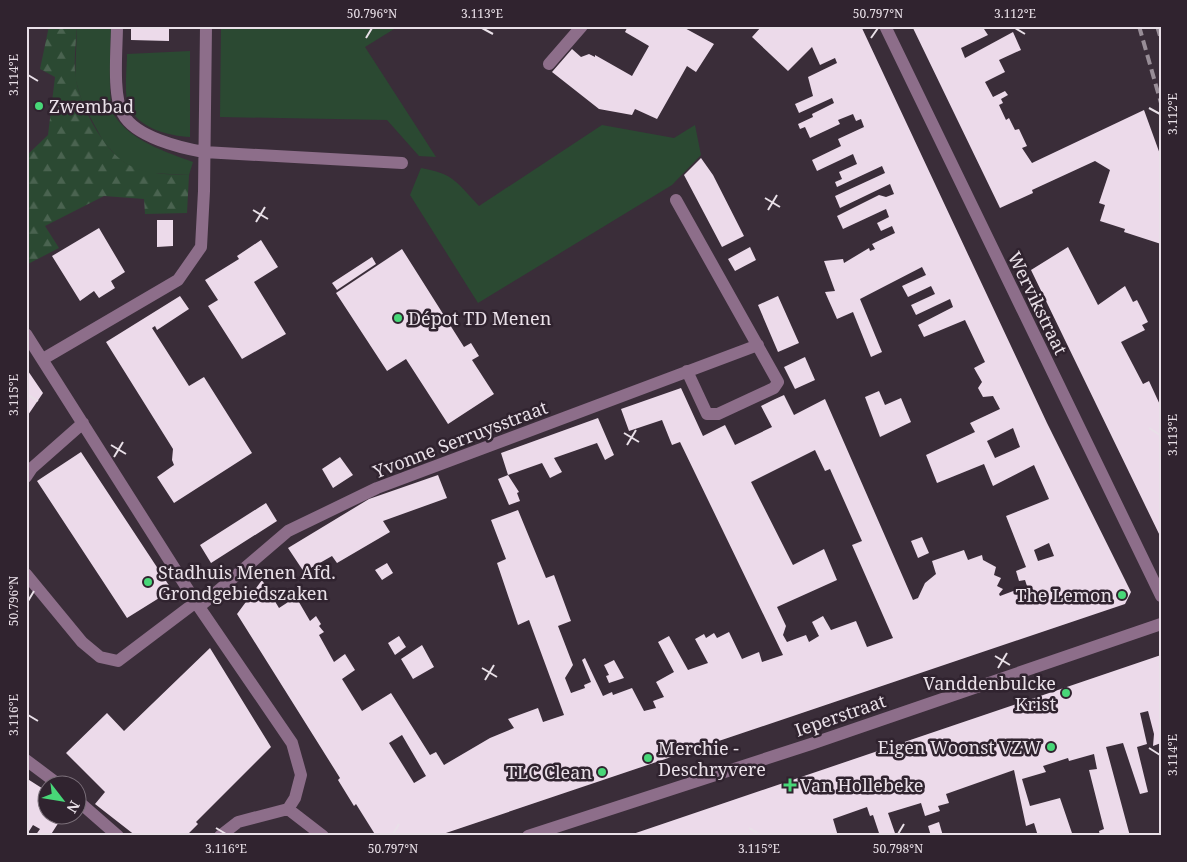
<svg xmlns="http://www.w3.org/2000/svg" width="1187" height="862" viewBox="0 0 1187 862" font-family="'Noto Serif',serif">
<style>
.green{fill:#2b4932}
.forest{fill:url(#forest-firs)}
.building{fill:#ecdaea;fill-rule:evenodd}
.lines{fill:none;stroke-linecap:round;stroke-linejoin:round}
.minor{stroke:#8d6e8a;stroke-width:12}
.rail{stroke:#988d97;stroke-width:4;stroke-dasharray:10 5;stroke-linecap:butt}
.ticks{fill:none;stroke:#e9e0e8;stroke-width:2}
.poi-dot{fill:#48d778;stroke:#30232f;stroke-width:2}
.labels{text-anchor:middle;dominant-baseline:central;stroke-width:5;stroke-linejoin:round;paint-order:stroke}
.poi-label{font-size:18px;fill:#e9e0e8;stroke:#30232f;text-anchor:start}
.street-label{font-size:18px;fill:#e9e0e8;stroke:#30232f}
.neatline{fill:none;stroke:#e9e0e8;stroke-width:2}
.ticks-label{font-size:12px;text-anchor:middle;fill:#e9e0e8}
</style>
<defs>
<pattern id="forest-firs" width="22" height="20" patternUnits="userSpaceOnUse" patternTransform="scale(1.25)"><rect width="22" height="20" fill="#2b4932"/><path d="M5 1l3.5 6h-7zM16 11l3.5 6h-7z" fill="#4a6350"/></pattern>
</defs>
<rect width="100%" height="100%" fill="#3a2d39"/>
<path class="green" d="M77 26H111C111 43 107 104 114 115 131 141 166 152 193 162L189 175 149 173 131 167 119 159 103 141 82 102 75 78Z
M221 26H399L365 47 436 157 419 156 387 120 220 117Z
M190 51V137C169 136 136 128 128 104 124 93 127 67 127 54Z
M602 125 674 138 695 125 701 155 672 185 478 303 410 195 421 168C455 174 457 183 479 206Z"/>
<path class="forest" d="M49 26H77C76 43 73 64 76 80 81 108 106 156 133 167 151 175 170 174 189 175L187 213 145 214 144 199 104 196 45 226 59 248 26 265V156L48 135 55 77 40 69Z"/>
<path class="building" d="M131 26H169V41L131 40Z
M628 26H681L714 44 696 72 687 66 657 119 635 109 632 115 599 109 552 72 572 49 581 57 589 54 595 57V55L632 76 649 46 625 32Z
M762 26H861L1047 423 1131 592 1125 604 437 836H376L356 804 354 806 338 780 340 778 237 614 262 580 279 608 296 597 310 621 316 616 321 624 319 626 324 632 319 635 334 662 345 654 355 670 342 679 362 711 391 693 430 755 436 752 444 765 490 738 514 728 508 719 538 708 543 722 564 715 529 620 518 625 497 563 506 559 491 520 518 510 546 578 554 575 571 621 558 626 573 665 565 678 571 693 585 688 584 685 591 682 582 660 585 658 603 696 612 692 613 695 632 688 644 711 656 708 653 701 664 697 656 682 674 672 658 642 669 636 688 670 708 663 695 639 704 634 706 638 714 633 717 638 729 632 742 659 759 652 762 662 783 655 680 442 672 445 662 420 629 431 621 409 681 388 703 436 725 425 735 445 772 427 761 406 773 400 784 395 794 415 825 399 913 600 918 598 925 583 936 574 932 561 964 550 968 560 982 555 983 560 996 567 994 575 1001 578 997 586 1003 589 999 594 1000 596 1027 586 1025 580 1019 581 1016 571 1026 567 1006 516 1049 499 1034 465 993 486 984 464 937 483 926 455 975 432 970 423 1000 409 993 396 983 397 978 388 982 382 974 368 985 362 965 320 924 337 918 325 953 307 950 299 916 315 911 305 935 294 931 286 908 297 902 286 926 275 922 267 860 299 882 352 871 357 853 312 837 319 825 292 835 291 824 261 843 259 844 263 869 248 870 251 875 249 872 244 895 233 892 226 881 231 877 223 889 217 886 209 843 229 837 216 879 195 886 197 894 194 890 184 840 208 835 196 885 173 882 166 837 187 835 182 842 179 839 172 857 164 853 154 817 171 812 160 841 146 838 139 864 127 861 119 856 121 853 114 838 120 840 124 810 138 805 127 800 129 798 124 813 117 812 114 834 103 832 98 799 113 795 104 813 96 808 77 837 63 835 58 820 65 812 47 788 71 752 37ZM1013 428 1020 447 995 458 987 441ZM815 450 825 471 830 469 862 541 852 545 893 638 867 647 856 621 831 630 823 616 812 622 819 636 809 642 806 635 787 642 783 635 786 626 777 607 837 580 824 549 793 565 751 482ZM1049 543 1054 556 1038 561 1034 550ZM402 735 426 776 414 783 389 743Z
M912 26H989L984 29 988 35 961 48 965 58 1013 32 1021 50 999 60 1005 72 985 82 993 97 1005 91 1008 95 1001 99 1003 103 999 105 1006 120 1009 118 1015 130 1019 129 1027 146 1022 148 1032 163 1144 110 1161 157V244L1124 232 1125 229 1100 221 1105 205 1099 203 1110 170 1095 161 1032 190 1033 193 1000 208Z
M701 158 713 175 744 236 722 247 684 175Z
M157 220H173V246L157 247Z
M99 228 125 272 111 281 115 288 99 298 94 291 80 301 52 256Z
M261 240 278 267 254 282 286 334 242 359 208 306 218 300 205 280 239 259 237 256Z
M750 247 756 260 735 271 728 259Z
M1068 247 1098 305 1125 286 1133 302 1137 300 1148 322 1142 325 1145 330 1121 342 1143 384 1149 381 1161 407V538L1031 270Z
M402 249 464 347 471 343 479 356 472 360 494 394 448 424 406 359 387 371 336 293Z
M372 257 376 264 337 290 332 283Z
M180 296 189 309 157 330 155 326 152 328 189 386 204 377 252 453 174 503 157 477 174 465 172 460 173 449 106 342Z
M778 296 799 343 778 352 758 305Z
M805 357 815 380 795 389 784 367Z
M26 368 43 393 26 418Z
M879 391 885 405 901 398 911 422 880 437 865 397Z
M598 418 614 455 605 460 597 443 554 458 562 472 550 478 542 463 508 475 501 453Z
M81 452 172 590 127 618 37 481Z
M340 457 353 475 333 488 322 469Z
M438 475 447 498 383 521 390 532 337 563 332 556 304 572 288 548 369 499Z
M508 475 519 492 517 493 520 501 509 505 498 479Z
M266 503 277 521 211 563 200 545Z
M922 537 929 553 918 558 911 541Z
M387 563 393 573 382 580 375 570Z
M399 636 406 647 395 655 388 643Z
M422 645 434 667 413 679 401 659Z
M210 648 271 747 196 822 198 824 186 836H136L95 804 105 792 66 753 107 713 124 731Z
M1161 655V743L1153 746 1154 734 1148 711 1140 713 1147 744 1137 747 1148 792 1140 794 1123 743 1106 747 1130 836H1100L1099 831 1104 829 1089 770 1097 769 1094 754 1069 761 1068 758 1043 766 1046 772 1022 779 1030 806 1060 798 1073 836H1038L1034 823 1026 826 1014 770 946 794 949 803 938 806 940 811 925 816 921 803 888 813 896 836H880L873 815 870 816 867 807 833 819 838 836H627Z
M614 660 624 678 609 683 606 676 609 675 604 665Z
M26 778 48 792V814H64L50 836H35L40 829 33 825 26 836Z
M939 822 943 836H931L928 826Z"/>
<g class="lines">
<path class="minor" d="M117 26C117 48 112 96 123 114 135 137 181 148 204 152L402 163
M885 26 1161 596
M549 64 582 26
M676 200 778 382 774 388 718 414H707L687 371
M26 334 199 607 292 743 301 775 295 798 288 809 238 822 220 836
M43 359 178 280 201 247 204 191 206 26
M26 477 32 468 83 423
M26 574 82 642 100 657 118 661 196 602
M199 607 288 531 377 488 758 345
M26 760 58 784
M78 801 118 836
M288 809 323 836
M528 836 811 744 1161 624"/>
<path class="rail" d="M1139 26 1161 103
M1157 26 1161 39"/>
</g>
<path class="ticks" d="M482 28 493 34M1015 28 1025 34M366 38 372 28M871 38 878 28M28 75 38 81M1149 108 1160 114M765 198 780 207M253 210 268 219M768 210 777 195M256 222 265 207M28 395 38 401M1149 428 1160 435M624 433 639 442M111 445 126 454M627 445 636 430M114 457 123 442M28 601 34 591M995 656 1010 665M482 668 497 677M998 668 1007 653M485 680 494 665M28 715 38 721M1149 748 1160 755M216 828 226 834M749 828 759 834M393 834 399 824M898 834 904 824"/>
<g class="poi-dot">
<circle cx="39" cy="106" r="5"/>
<circle cx="398" cy="318" r="5"/>
<circle cx="148" cy="582" r="5"/>
<circle cx="1122" cy="595" r="5"/>
<circle cx="1066" cy="693" r="5"/>
<circle cx="1051" cy="747" r="5"/>
<circle cx="648" cy="758" r="5"/>
<circle cx="602" cy="772" r="5"/>
<path d="M787.5 777.5h5v5h5v5h-5v5h-5v-5h-5v-5h5z"/>
</g>
<g class="labels">
<g class="poi-label">
<text x="49" y="106">Zwembad</text>
<text x="408" y="318">Dépot TD Menen</text>
<text x="158" y="572">Stadhuis Menen Afd.<tspan x="158" dy="21">Grondgebiedszaken</tspan></text>
<text x="1112" y="595" text-anchor="end">The Lemon</text>
<text x="1056" y="683" text-anchor="end">Vanddenbulcke<tspan x="1056" dy="21">Krist</tspan></text>
<text x="1041" y="747" text-anchor="end">Eigen Woonst VZW</text>
<text x="658" y="748">Merchie -<tspan x="658" dy="21">Deschryvere</tspan></text>
<text x="592" y="772" text-anchor="end">TLC Clean</text>
<text x="800" y="785">Van Hollebeke</text>
</g>
<g class="street-label">
<text transform="translate(1038 303) rotate(64)">Wervikstraat</text>
<text transform="translate(460 439) rotate(-21)">Yvonne Serruysstraat</text>
<text transform="translate(840 715) rotate(-19)">Ieperstraat</text>
</g>
</g>
<rect width="1187" height="862" fill="none" stroke="#30232f" stroke-width="55"/>
<g transform="translate(62 800) rotate(121)"><circle r="24" fill="#30232f" stroke="#7a6f79"/>
<path d="M0-4L9 19L0 12L-9 19Z" fill="#48d778"/>
<text y="-8" font-size="14" font-weight="bold" text-anchor="middle" fill="#e9e0e8">N</text>
</g>
<rect x="28" y="28" width="1132" height="806" class="neatline"/>
<g class="ticks-label">
<text x="372" y="18">50.796°N</text>
<text x="482" y="18">3.113°E</text>
<text x="878" y="18">50.797°N</text>
<text x="1015" y="18">3.112°E</text>
<text transform="translate(14 75) rotate(-90)" y="4">3.114°E</text>
<text transform="translate(1173 114) rotate(-90)" y="4">3.112°E</text>
<text transform="translate(14 395) rotate(-90)" y="4">3.115°E</text>
<text transform="translate(1173 435) rotate(-90)" y="4">3.113°E</text>
<text transform="translate(14 601) rotate(-90)" y="4">50.796°N</text>
<text transform="translate(14 715) rotate(-90)" y="4">3.116°E</text>
<text transform="translate(1173 755) rotate(-90)" y="4">3.114°E</text>
<text x="226" y="853">3.116°E</text>
<text x="393" y="853">50.797°N</text>
<text x="759" y="853">3.115°E</text>
<text x="898" y="853">50.798°N</text>
</g>
</svg>
